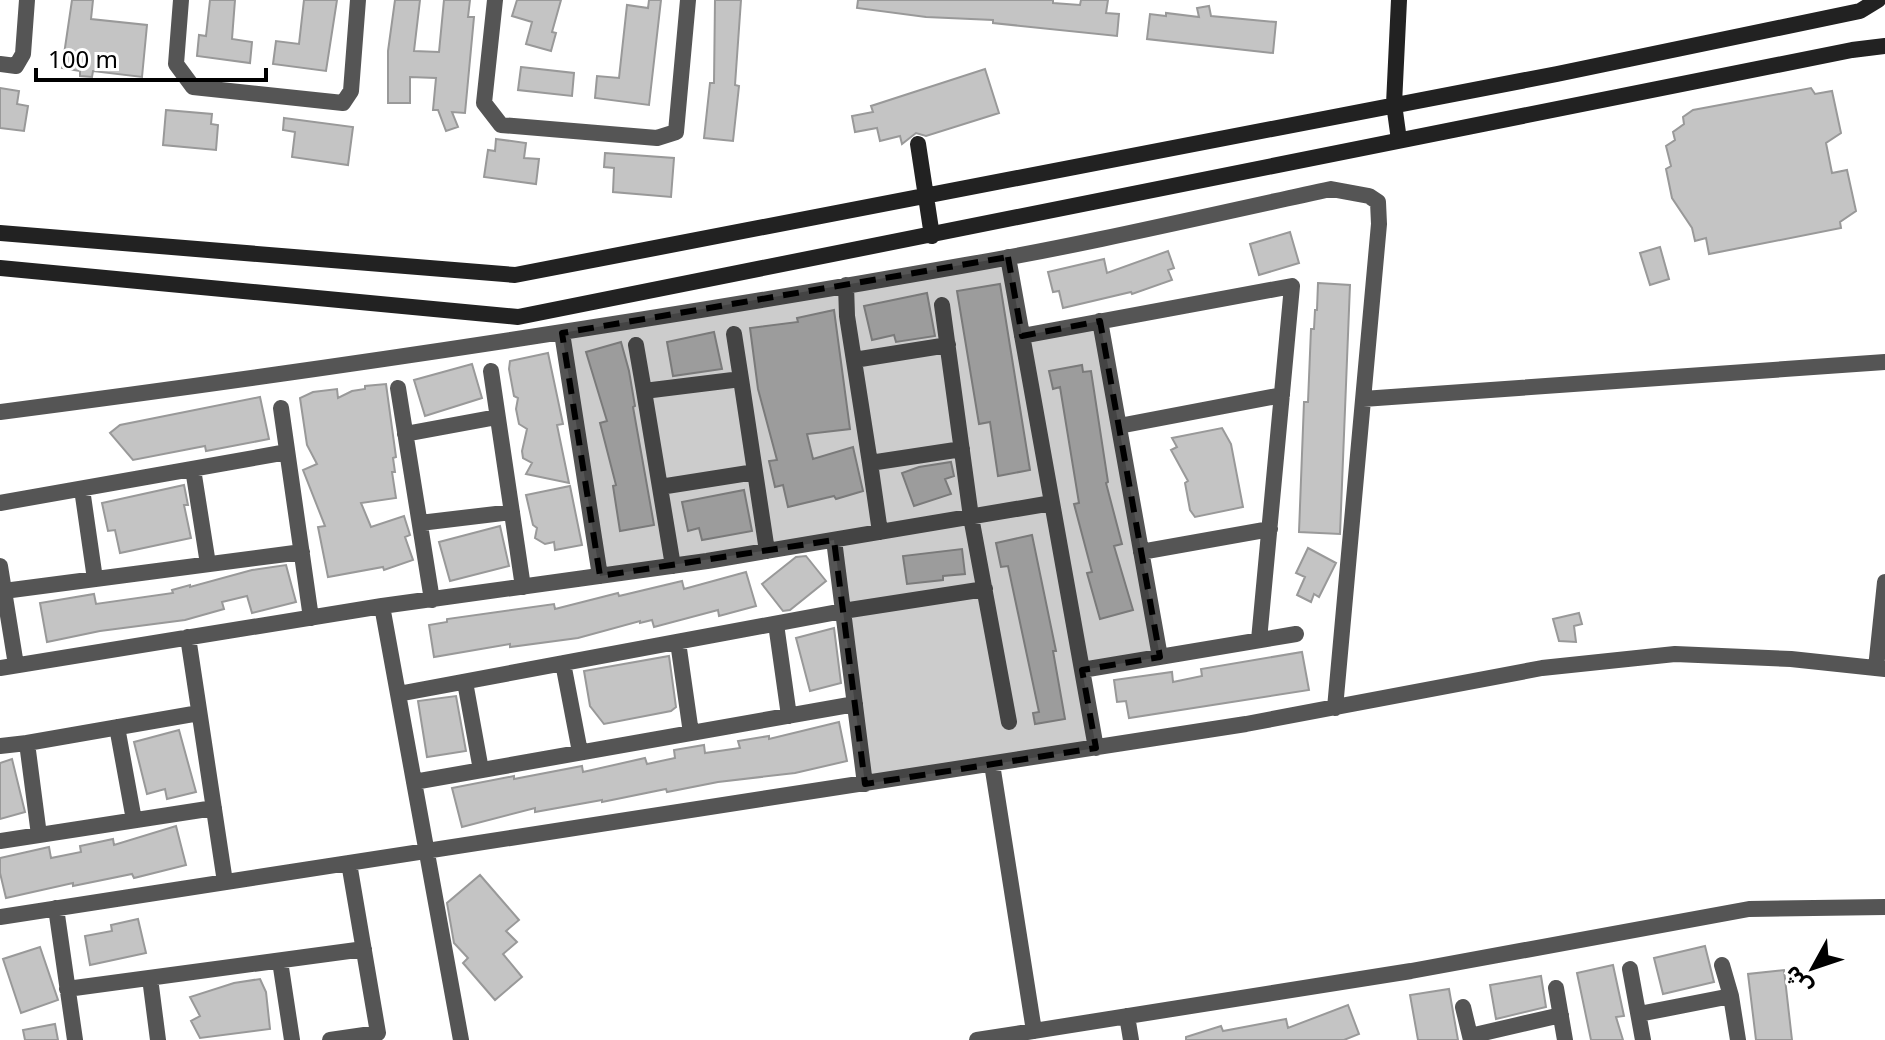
<svg xmlns="http://www.w3.org/2000/svg" width="1885" height="1040" viewBox="0 0 1885 1040" font-family="'Noto Sans','Noto Sans Arabic',sans-serif">
<style>
.building{fill:#c4c4c4;stroke:#999;stroke-width:2}
.lines{fill:none;stroke-linecap:round;stroke-linejoin:round}
.street{stroke:#555;stroke-width:16}
.secondary{stroke:#222;stroke-width:16}
.marked{fill:#000;fill-opacity:0.2;stroke:#000;stroke-width:6;stroke-dasharray:16 10;stroke-linejoin:round}
</style>
<rect width="100%" height="100%" fill="#fff"/>
<path class="building" d="M72 0H93L91 19 147 25 142 77 93 71 92 77 80 76V71L62 68Z
M210 0H235L232 39 252 42 250 63 197 56 199 35 206 36Z
M304 0H337L326 71 273 64 276 41 299 44Z
M395 0H420L414 51 439 52 444 0H470L468 17H474L465 113 452 112 458 127 446 131 438 110H433L436 78 410 77V103H388V51Z
M517 0H561L552 32 556 33 551 51 526 44 532 22 512 16Z
M649 0H661L649 105 595 98 597 76 619 78 627 5 648 8Z
M715 0H741L735 85 739 86 733 141 704 138 710 83H714Z
M858 0H1053V3L1080 5 1081 0H1108L1106 13 1119 14 1117 36 993 23V20L926 17 857 8Z
M1209 6 1211 16 1276 22 1273 53 1147 39 1150 14 1166 16V13L1199 17 1197 8Z
M521 67 574 73 572 96 518 90Z
M985 69 999 113 926 136 916 133 902 144 900 136 880 141 877 128 855 132 852 116 873 112 871 106Z
M0 88 19 91 17 104 28 106 24 131 0 128Z
M1811 88 1815 94 1832 91 1841 133 1826 143 1832 173 1847 170 1856 211 1840 222 1841 228 1709 254 1706 238 1695 241 1692 228 1672 198 1666 169 1671 166 1666 146 1675 140 1673 132 1684 124 1683 117 1693 110Z
M166 110 212 114 211 124 218 125 216 150 163 145Z
M284 118 353 127 348 165 292 157 295 132 283 130Z
M496 139 526 143 524 158 539 159 536 184 484 177 488 150 495 151Z
M605 153 674 158 671 197 613 192 614 168 604 167Z
M1290 232 1299 263 1259 275 1250 244Z
M1660 247 1669 279 1650 285 1640 253Z
M1168 251 1174 268 1168 270 1172 280 1132 294 1131 292 1063 308 1059 291 1053 292 1048 272 1104 259 1107 273Z
M1318 283 1350 285 1340 534 1299 532 1304 402H1308L1311 329H1314L1315 310H1317Z
M1000 284 1030 470 998 476 990 422 979 424 957 291Z
M927 293 935 336 896 342 894 335 872 340 864 306Z
M834 310 850 429 807 434 813 459 853 447 863 491 836 499 834 496 788 507 783 485 775 487 769 461 777 460 758 389 750 328 798 322 797 318Z
M714 332 722 369 673 376 667 342Z
M621 342 629 371 635 406 633 407 654 525 620 531 613 486 616 485 600 423 607 421 586 352Z
M548 353 563 424 557 425 569 483 526 474 532 463 523 458 522 451 527 429 519 424 516 409 518 398 514 396 509 369 510 361Z
M472 364 482 398 425 416 414 380Z
M1082 365 1083 372 1091 371 1108 482 1106 483 1122 544 1114 546 1133 610 1100 619 1087 573 1092 572 1074 504 1079 503 1060 387 1053 389 1049 371Z
M386 384 396 457 393 458 395 472H392L396 498 361 503 371 527 404 516 410 535 405 537 413 560 384 570 383 567 328 577 318 527 325 526 303 470 317 464 307 445 300 398 313 392 337 389 338 398 352 391 365 389V386Z
M260 397 269 439 206 451 205 446 133 460 110 433 120 425Z
M1222 428 1231 444 1243 507 1195 517 1190 510 1185 483 1188 481 1171 450 1177 447 1172 438Z
M951 462 954 476 945 479 951 494 914 506 902 473 919 467Z
M184 485 188 505H184L191 538 120 553 115 530 108 531 102 503Z
M570 486 582 545 555 550 554 542 545 544 535 538 537 528 533 525 526 495Z
M744 490 752 531 702 540 699 528 688 531 682 502Z
M500 526 509 566 450 581 439 542Z
M1032 535 1056 651H1053L1065 719 1035 724 1033 713 1039 712 1008 566 1001 567 996 543Z
M1308 548 1336 563 1319 597 1314 594 1311 602 1297 595 1305 577 1296 573Z
M962 549 965 574 943 576V580L907 584 903 556Z
M806 556 826 581 790 610 783 611 762 584 796 557Z
M286 565 296 602 252 613 247 596 222 602 224 609 185 620 100 631 47 642 40 603 94 594 96 604 173 593 172 590 190 585V587L252 570Z
M746 572 756 606 719 616 718 610 654 627 652 620 640 623V621L578 638 510 647V644L434 657 429 625 447 622V619L554 604 555 609 618 593 619 596 682 581 684 589Z
M1579 613 1582 624 1574 626 1576 642 1559 641 1553 619Z
M834 628 841 683 810 691 796 638Z
M1302 652 1309 690 1129 718 1126 701 1117 702 1114 680 1172 672 1173 682 1202 676 1201 669Z
M669 656 676 707 671 711 604 724 590 706 584 671Z
M456 696 466 751 427 757 418 701Z
M839 722 847 761 795 773 718 782 667 792 666 789 602 802V800L535 812V808L462 827 452 788 514 776V779L582 766 583 772 645 758 647 764 675 758 674 750 704 745 705 753 740 748 738 741 769 736V739Z
M179 730 196 792 167 799 165 789 147 794 134 742Z
M12 759 25 812 0 819V763Z
M176 826 186 865 134 878 132 874 73 886V883L6 898 0 873V858L49 847 51 858 81 852 80 846 113 839 114 845Z
M480 875 519 920 506 931 517 942 503 954 522 977 495 1000 463 963 468 958 454 943 447 903Z
M138 919 146 953 90 965 85 936 112 931 111 925Z
M1705 946 1714 982 1663 994 1654 958Z
M40 947 58 1000 21 1013 3 959Z
M1613 965 1624 1016 1616 1017 1623 1040H1591L1577 973Z
M1784 970 1792 1040H1756L1748 974Z
M1541 976 1546 1007 1496 1019 1490 985Z
M260 979 266 992 270 1029 200 1038 191 1021 200 1016 190 997 234 983Z
M1449 989 1458 1040H1418L1410 995Z
M1348 1005 1359 1034 1344 1040H1186V1037L1221 1026 1223 1031 1286 1019 1288 1028Z
M55 1024 58 1040H25L23 1030Z"/>
<g class="lines">
<path class="street" d="M181 0 176 64 193 87 343 103 351 91 358 0
M495 0 484 103 501 125 657 138 676 132 688 0
M0 64 16 66 23 54 27 0
M1008 257 1096 748
M846 285 847 316 870 463 962 449
M942 305 971 517 1009 722
M1100 321 1160 657
M562 333 600 576
M734 334 741 379
M1022 336 1292 286 1259 640
M636 345 644 391
M854 360 948 345
M491 371 523 587
M398 388 432 600
M1363 399 1885 362
M281 408 311 618
M0 412C323 370 645 322 966 265 1088 244 1210 215 1331 189L1369 196 1378 202 1379 224 1335 708
M1119 426 1282 395
M405 434 497 417
M870 463 880 532
M193 469 208 564
M660 487 755 472
M82 489 95 579
M0 503 287 452
M420 523 512 512
M834 540 865 784
M1141 552 1270 529
M0 566 16 665
M673 566 644 391 741 379 767 551
M4 591 302 552
M382 606 461 1040
M776 624 789 716
M188 637 225 882
M678 642 691 733
M563 663 580 752
M0 668 382 606 707 561 1052 503
M1876 668 1885 582
M1082 670 1296 634
M465 682 481 770
M398 694 843 611 985 589
M117 727 134 820
M0 746 27 743
M992 764 1034 1031
M414 782 855 704
M39 835 27 743 199 713
M0 841 214 808
M56 908 75 1040
M0 917 1246 724 1542 668 1675 654 1791 659 1885 669
M280 961 292 1040
M1722 965 1731 996 1738 1040
M1630 969 1643 1040
M150 978 158 1040
M1556 988 1565 1040
M67 989 364 949
M1463 1007 1471 1040
M1639 1014 1731 996
M1127 1016 1131 1040
M1470 1036 1561 1015
M330 1040 378 1033 349 863
M977 1040 1411 971 1749 909 1885 907"/>
<path class="secondary" d="M1399 0 1394 104 1399 140
M918 144 932 236
M0 233 515 275 1557 74 1860 11 1878 0
M0 268 518 317 1852 50 1885 46"/>
</g>
<path class="marked" d="M1008 257 1022 336 1100 321 1160 657 1082 670 1096 748 865 784 834 540 600 576 562 333Z"/>
<g transform="translate(1813 968) rotate(230)" stroke="#ffffff" stroke-width="6" paint-order="stroke">
<path d="M0-6L14 30L0 20L-14 30Z" fill="#000000"/>
<text y="-12" font-size="22" font-weight="bold" text-anchor="middle" fill="#000000">ش</text>
</g>
<path d="M36 68v12h230v-12" fill="none" stroke="#000000" stroke-width="4"/>
<text x="48" y="68" font-size="24" fill="#000000" stroke="#ffffff" stroke-width="6" paint-order="stroke">100 m</text>
</svg>
